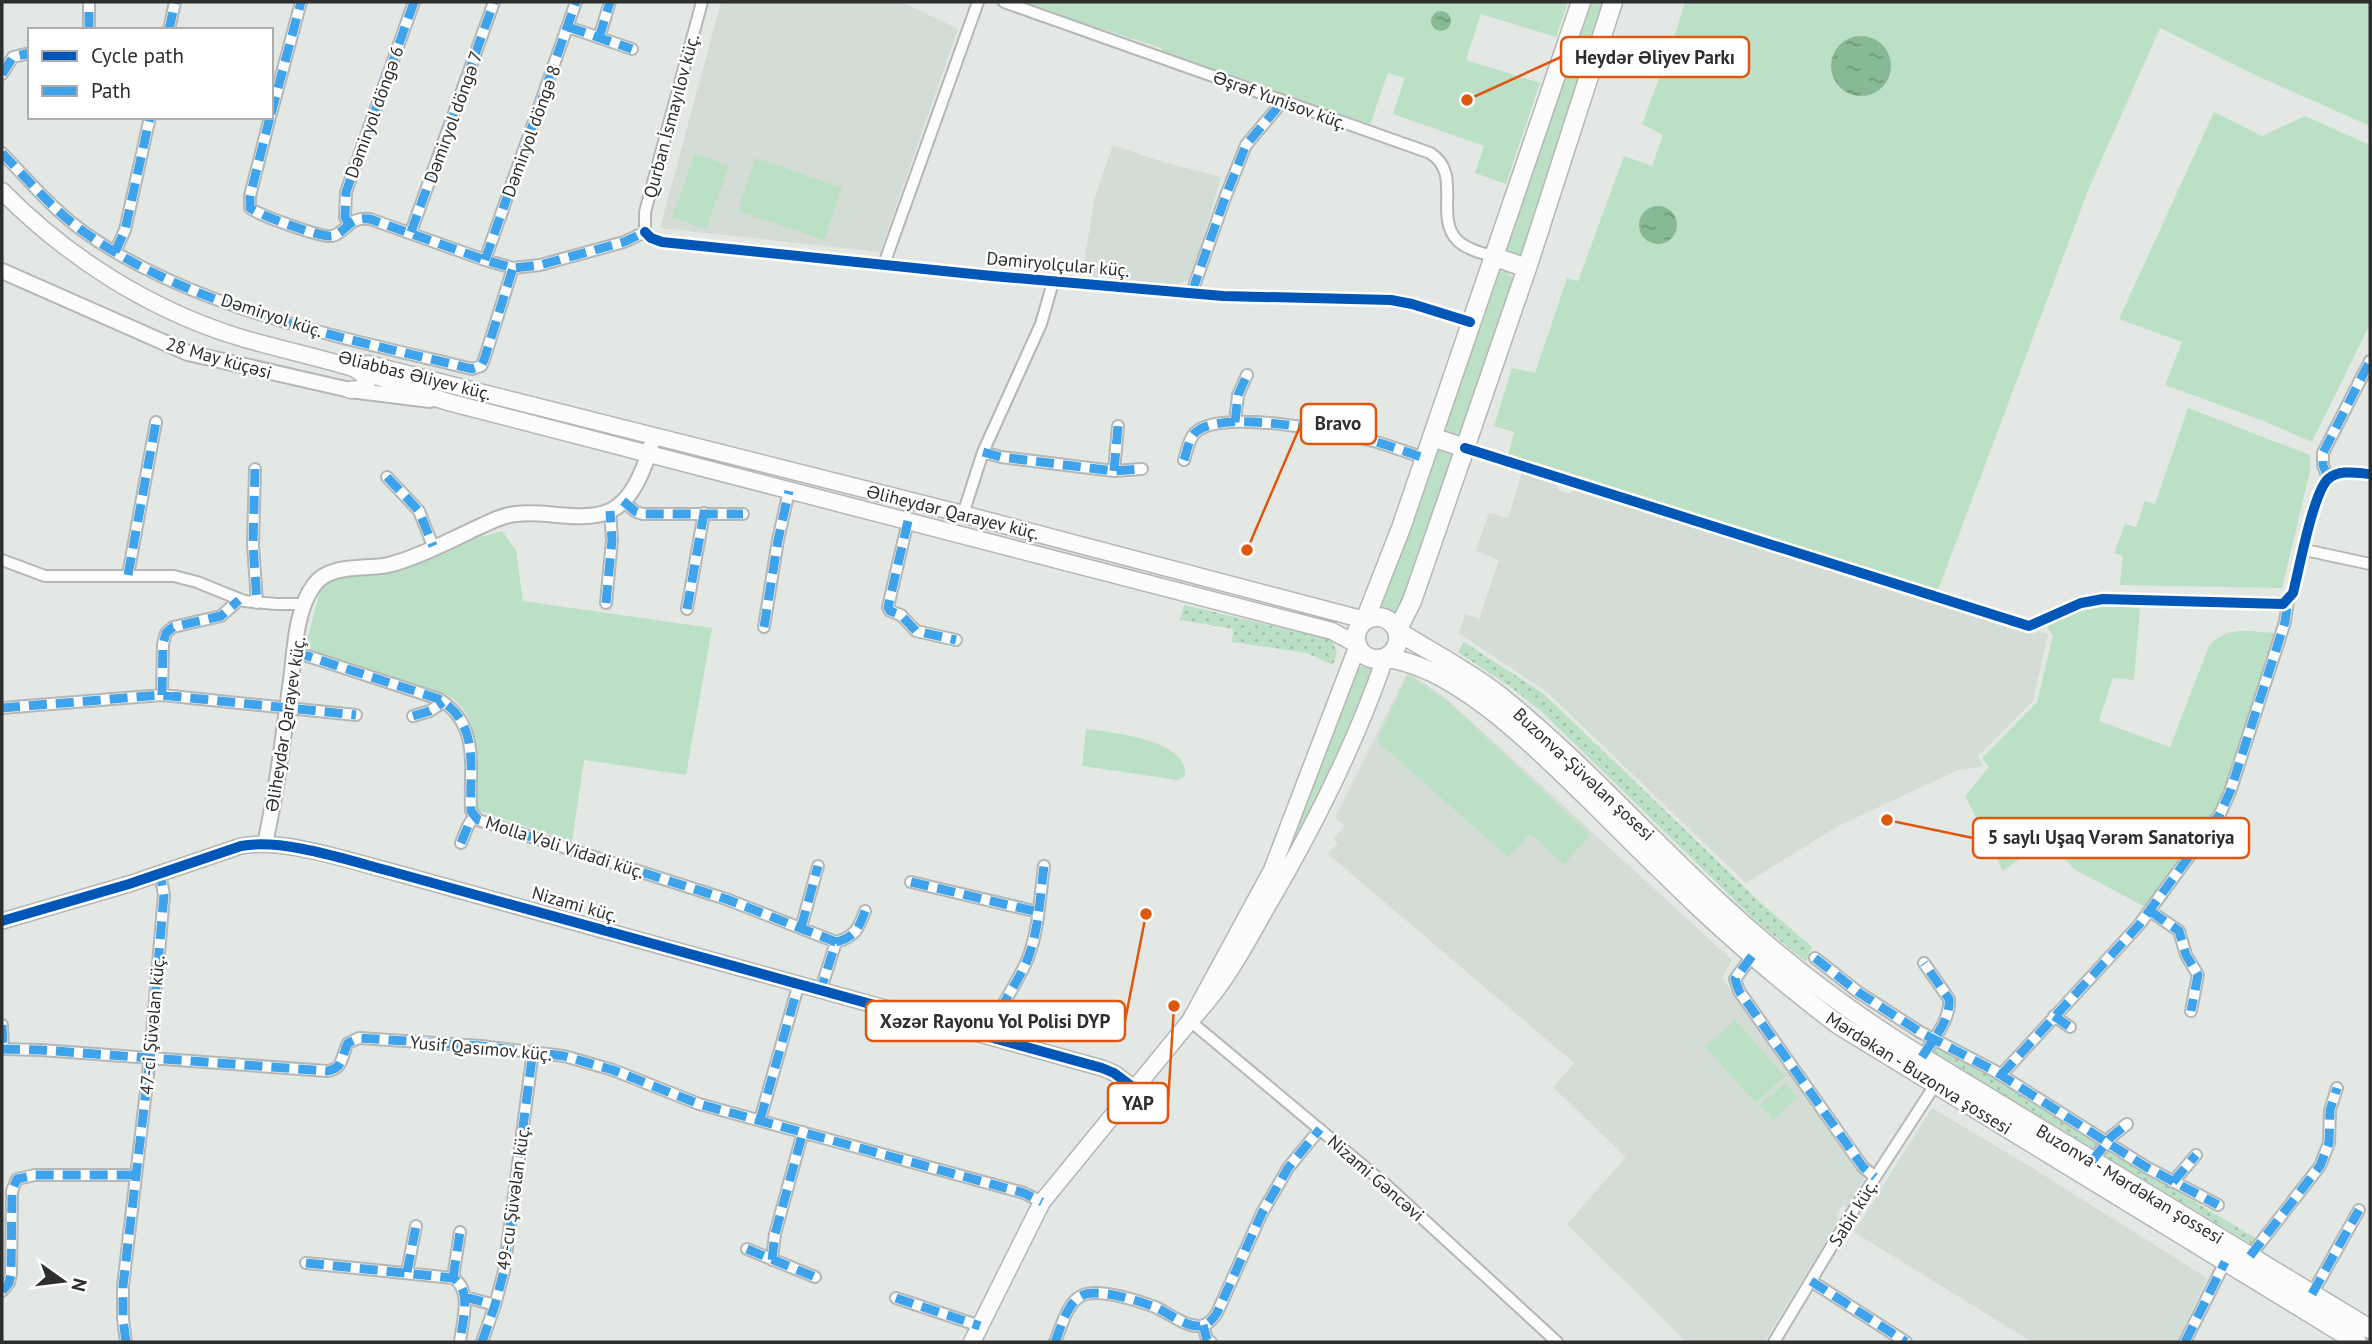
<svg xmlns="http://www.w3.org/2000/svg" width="2372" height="1344" viewBox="0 0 2372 1344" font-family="'PT Sans',sans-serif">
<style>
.built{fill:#d3dcd5}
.grass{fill:url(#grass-dots)}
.green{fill:#bce0c5}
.water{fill:url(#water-ripples)}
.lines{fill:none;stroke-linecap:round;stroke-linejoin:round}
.minor-casing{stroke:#b4b7b5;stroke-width:14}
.tertiary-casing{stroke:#b4b7b5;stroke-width:18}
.secondary-casing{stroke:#b4b7b5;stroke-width:19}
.primary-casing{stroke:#b4b7b5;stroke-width:21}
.minor{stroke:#fbfcfb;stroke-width:10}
.tertiary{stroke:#fbfcfb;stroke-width:14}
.secondary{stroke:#fbfcfb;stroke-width:16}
.primary{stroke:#fbfcfb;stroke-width:18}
.quiet{stroke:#3ea3eb;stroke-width:9;stroke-dasharray:18 9;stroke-linecap:butt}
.cycleway-casing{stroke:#fff;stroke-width:15}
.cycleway{stroke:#0057b8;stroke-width:10}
.labels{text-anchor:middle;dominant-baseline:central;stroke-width:5;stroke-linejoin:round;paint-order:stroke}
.street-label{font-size:18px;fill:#2c2f2d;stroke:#fff}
.leader{fill:none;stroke:#df570e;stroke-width:2.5}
.callout-dot{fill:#df570e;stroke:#fff;stroke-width:2.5}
.callout{fill:#fff;stroke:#df570e;stroke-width:2.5}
.callout-label{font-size:19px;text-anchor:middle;font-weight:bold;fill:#2c2f2d}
</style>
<defs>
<pattern id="grass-dots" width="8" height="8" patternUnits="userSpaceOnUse" patternTransform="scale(1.75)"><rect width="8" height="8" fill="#bce0c5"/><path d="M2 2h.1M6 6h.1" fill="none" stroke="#a2c0aa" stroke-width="1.8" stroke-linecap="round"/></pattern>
<pattern id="water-ripples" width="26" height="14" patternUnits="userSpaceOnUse" patternTransform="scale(1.75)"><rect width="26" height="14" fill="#87b994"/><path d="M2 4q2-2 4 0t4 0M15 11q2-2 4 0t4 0" fill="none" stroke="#6f9779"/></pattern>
</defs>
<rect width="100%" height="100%" fill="#e3e8e5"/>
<path class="built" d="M721 2H902L958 29 880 252 660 228Z
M1113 145 1163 162 1221 177 1191 279 1175 285 1082 275 1095 197Z
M1522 472 1556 483 1558 490 1570 494 1574 488 2035 634 2039 631 2048 634 2033 701 1978 756 1983 766 1958 770 1840 825 1746 883 1547 692 1459 633 1465 614 1479 619 1499 560 1476 551 1489 513 1508 518Z
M1408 672 1448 700 1732 960 1722 978 1865 1176 1848 1207 1843 1205 1839 1210 1836 1215 1839 1220 1764 1342H1686L1567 1224 1626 1157 1553 1087 1574 1063 1328 854 1338 843 1334 839 1345 825 1335 818Z
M1932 1108 2034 1169 2207 1278 2177 1342H2032L1854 1232Z"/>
<path class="grass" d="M1184 605 1332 640 1337 652 1333 665 1307 653 1232 642 1233 629 1180 620Z
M1464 642 1544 694 1762 904 1812 947 1806 962 1756 921 1542 712 1512 688 1458 652Z
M1938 1045 1987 1071 2101 1141 2094 1149 1933 1053Z
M2109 1147 2142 1170 2257 1239 2253 1245 2103 1155Z"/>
<path class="green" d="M1018 2H1568L1556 37 1481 14 1466 60 1540 83 1506 184 1475 173 1484 146 1393 114 1405 78 1388 73 1370 124 1163 53 1161 48Z
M1587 2H1605L1521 254 1511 255 1504 248Z
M1685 2H2370V126L2257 76 2160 28 2089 188 1938 590 1508 456 1514 432 1494 426 1512 368 1535 373 1567 278 1578 281 1624 156 1652 166 1663 135 1642 124 1670 50Z
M2214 112 2262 136 2305 116 2370 145V324L2312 442 2264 421 2165 385 2182 342 2119 319Z
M695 154 729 166 706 229 672 217Z
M756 158 842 188 824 240 738 211Z
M1506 271 1513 277 1461 438 1441 431 1496 272Z
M2188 408 2310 455V471L2282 588 2120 585 2123 556 2114 553 2125 524 2136 527 2145 501 2155 504Z
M1436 448 1456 455 1399 615 1389 613 1381 608Z
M502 531 516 550 523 601 712 628 686 775 584 760 572 842 477 810 475 805C474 766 486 710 442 693L315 652 308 647 307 641 321 587 326 580Z
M2100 604 2140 608 2134 680 2113 678 2099 721 2170 747 2209 646C2229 624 2249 632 2277 633L2220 806 2145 907 2074 869 2053 845 2029 852 2003 871 1965 796 1989 767 1982 758 2037 702 2053 636 2046 625 2081 607Z
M1368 666 1373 671 1292 856 1286 855 1358 667Z
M1408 675 1447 701 1590 835 1564 864 1530 834 1508 857 1377 741Z
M1086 729C1111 732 1190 740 1185 776L1178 780 1082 766Z
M1735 1020 1785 1076 1756 1103 1705 1047Z
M1785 1083 1798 1098 1773 1120 1760 1105Z"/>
<path class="water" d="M1431 21a10 10 0 1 1 20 0a10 10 0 1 1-20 0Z
M1831 66a30 30 0 1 1 60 0a30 30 0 1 1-60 0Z
M1639 225a19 19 0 1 1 38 0a19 19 0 1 1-38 0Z"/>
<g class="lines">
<defs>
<path id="minor" d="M1004 2 1430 153C1463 173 1434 216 1457 240 1466 249 1481 253 1492 256
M568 27 632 49
M89 30V2
M169 30 175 2
M599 38 610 2
M2 74 13 57 30 53
M271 114 301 2
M270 117 250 196V208C259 215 321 238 332 236 348 232 348 216 370 219L485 260 513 268 540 265 624 242 645 232
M2 153C29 181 55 212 87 234 195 310 346 338 472 369L481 366 484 360 513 268
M348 223 345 217 346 192 414 2
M411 232 494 2
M645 232 651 238 662 242 992 276 1223 296 1391 300 1412 304 1470 322
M645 232V212L702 2
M115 252 125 230 150 117
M485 260 576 2
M884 264 978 2
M1192 292 1225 198 1246 145 1283 101
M1235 422 1238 395 1247 375
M1465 448 2029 626 2081 603 2103 599 2283 604 2293 593C2299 570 2313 493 2328 479 2339 469 2357 473 2370 474
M983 452 1001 457 1114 471 1142 469
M1184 460C1187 451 1189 437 1197 431 1226 409 1338 432 1373 441 1391 446 1408 453 1425 458
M255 469 253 544 257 603
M1114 471 1118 426
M387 477 419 511 433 546
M2328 478 2323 465V453L2370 361
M623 501 636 512 643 514H743
M963 514 983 452 1041 324 1053 282
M908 521 888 607 890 611 901 615 916 631 956 640
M2305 550 2370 564
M2 560 45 576H174L197 582 244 601 276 604H305
M128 575 156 422
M606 603 612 540 610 511
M687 609 704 513
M764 627 778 540 789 491
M295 652 439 699C481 725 469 768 471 811L478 820 726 899 836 942 821 989
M162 695 163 644 166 633 173 627 221 616 239 600
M2 708 162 695 356 715
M413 716 430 711 443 702
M461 843 468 826 474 816
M911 882 1038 912
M2150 911 2179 931 2186 955 2198 975 2191 1011
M801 928 818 866
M836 942C855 937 859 928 865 911
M1752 956 1735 979 1739 991 1863 1167 1875 1177
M1815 958 1858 992 1920 1032 1993 1070 2146 1167 2218 1205
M2054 1016 2070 1027
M1190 1021 1384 1183 1557 1342
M2 1025 3 1049
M990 1036C997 1007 1017 986 1028 958 1039 929 1040 896 1044 866
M2 1049 41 1050 327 1071C344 1069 341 1056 348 1043L359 1038 481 1046 564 1056 613 1070 699 1104 1024 1193 1042 1202
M1922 1057C1932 1041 1951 1020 1949 999L1924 963
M2001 1075 2139 925 2220 814 2230 792 2285 622 2288 601
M760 1120 799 983
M2092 1161 2111 1137 2127 1124
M2173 1182 2196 1155
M747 1249 815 1277
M2250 1256 2320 1166 2329 1143 2330 1110 2337 1088
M772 1260 775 1234 803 1132
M306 1263 453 1278C473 1290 462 1322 460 1342
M407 1272 416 1226
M453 1278 460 1232
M1811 1281 1906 1342
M2 1291 9 1283 11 1274 12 1191 17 1179 35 1175H135
M2312 1294 2359 1210
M465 1297 495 1305
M896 1298 980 1326
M1203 1325 1207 1340 1211 1342
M126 1342 123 1319V1286L150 1057 164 895 160 874
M482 1342 495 1305 504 1271 533 1051
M1055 1342C1061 1328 1067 1303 1081 1296 1097 1287 1139 1301 1155 1307 1169 1313 1185 1327 1200 1326 1208 1325 1212 1320 1217 1313L1262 1213 1288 1168 1320 1129
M1774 1342 1848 1219 1935 1085
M2185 1342 2225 1262"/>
<path id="tertiary" d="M2 271 188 353 350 390 430 400
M265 844C276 793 283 740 290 687 295 656 294 612 314 585 330 563 365 570 388 565 415 559 455 538 481 526 492 521 503 515 516 514 546 510 582 523 610 511 633 500 645 467 651 445
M2 921 129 884 241 846C284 838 350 861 393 872L1102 1068 1114 1073 1134 1088"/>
<path id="secondary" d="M2 191C66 256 147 308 235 336 274 348 314 356 353 368 385 378 416 392 448 402L1332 631 1358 645 1272 870 1190 1021
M368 364 955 512 1365 620
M350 390 360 389 367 382 365 376 355 369
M972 1342 1042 1202 1190 1021C1222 988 1243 950 1265 910 1311 832 1356 743 1385 658"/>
<path id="primary" d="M1613 2 1527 268 1465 448 1412 601 1397 631C1431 652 1468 671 1500 696 1576 757 1641 830 1712 896 1778 958 1845 1010 1922 1057L2370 1329
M1492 256 1527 268
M1432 437 1465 448
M1356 638a21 21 0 1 1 42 0a21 21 0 1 1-42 0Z
M1365 620 1401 528 1581 2
M1385 658C1457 665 1540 752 1591 801 1627 837 1664 874 1701 909 1745 950 1791 989 1839 1025L2357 1342"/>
</defs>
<use href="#minor" class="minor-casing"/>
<use href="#tertiary" class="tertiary-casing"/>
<use href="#secondary" class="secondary-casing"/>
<use href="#primary" class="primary-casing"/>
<use href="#minor" class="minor"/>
<use href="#tertiary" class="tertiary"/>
<use href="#secondary" class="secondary"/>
<use href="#primary" class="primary"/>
<path class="quiet" d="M568 27 632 49
M89 30V2
M169 30 175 2
M599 38 610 2
M2 74 13 57 30 53
M271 114 301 2
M270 117 250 196V208C259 215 321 238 332 236 348 232 348 216 370 219L485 260 513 268 540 265 624 242 645 232
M2 153C29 181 55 212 87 234 195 310 346 338 472 369L481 366 484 360 513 268
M348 223 345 217 346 192 414 2
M411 232 494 2
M115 252 125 230 150 117
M485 260 576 2
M1192 292 1225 198 1246 145 1283 101
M1235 422 1238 395 1247 375
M983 452 1001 457 1114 471 1142 469
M1184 460C1187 451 1189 437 1197 431 1226 409 1338 432 1373 441 1391 446 1408 453 1425 458
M255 469 253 544 257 603
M1114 471 1118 426
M387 477 419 511 433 546
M2328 478 2323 465V453L2370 361
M623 501 636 512 643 514H743
M908 521 888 607 890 611 901 615 916 631 956 640
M128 575 156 422
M606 603 612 540 610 511
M687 609 704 513
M764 627 778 540 789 491
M295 652 439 699C481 725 469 768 471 811L478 820 726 899 836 942 821 989
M162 695 163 644 166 633 173 627 221 616 239 600
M2 708 162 695 356 715
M413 716 430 711 443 702
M461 843 468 826 474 816
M911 882 1038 912
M2150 911 2179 931 2186 955 2198 975 2191 1011
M801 928 818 866
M836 942C855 937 859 928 865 911
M1752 956 1735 979 1739 991 1863 1167 1875 1177
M1815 958 1858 992 1920 1032 1993 1070 2146 1167 2218 1205
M2054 1016 2070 1027
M2 1025 3 1049
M990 1036C997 1007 1017 986 1028 958 1039 929 1040 896 1044 866
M2 1049 41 1050 327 1071C344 1069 341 1056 348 1043L359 1038 481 1046 564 1056 613 1070 699 1104 1024 1193 1042 1202
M1922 1057C1932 1041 1951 1020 1949 999L1924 963
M2001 1075 2139 925 2220 814 2230 792 2285 622 2288 601
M760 1120 799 983
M2092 1161 2111 1137 2127 1124
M2173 1182 2196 1155
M747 1249 815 1277
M2250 1256 2320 1166 2329 1143 2330 1110 2337 1088
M772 1260 775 1234 803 1132
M306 1263 453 1278C473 1290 462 1322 460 1342
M407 1272 416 1226
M453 1278 460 1232
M1811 1281 1906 1342
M2 1291 9 1283 11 1274 12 1191 17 1179 35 1175H135
M2312 1294 2359 1210
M465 1297 495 1305
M896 1298 980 1326
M1203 1325 1207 1340 1211 1342
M126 1342 123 1319V1286L150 1057 164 895 160 874
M482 1342 495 1305 504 1271 533 1051
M1055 1342C1061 1328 1067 1303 1081 1296 1097 1287 1139 1301 1155 1307 1169 1313 1185 1327 1200 1326 1208 1325 1212 1320 1217 1313L1262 1213 1288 1168 1320 1129
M2185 1342 2225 1262"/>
<defs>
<path id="cycleway" d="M645 232 651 238 662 242 992 276 1223 296 1391 300 1412 304 1470 322
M1465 448 2029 626 2081 603 2103 599 2283 604 2293 593C2299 570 2313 493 2328 479 2339 469 2357 473 2370 474
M2 921 129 884 241 846C284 838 350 861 393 872L1102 1068 1114 1073 1134 1088"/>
</defs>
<use href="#cycleway" class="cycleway-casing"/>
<use href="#cycleway" class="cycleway"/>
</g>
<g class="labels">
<g class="street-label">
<text transform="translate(1280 100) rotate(20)">Əşrəf Yunisov küç.</text>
<text transform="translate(374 112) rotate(-70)">Dəmiryol döngə 6</text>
<text transform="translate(671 116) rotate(-75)">Qurban İsmayılov küç.</text>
<text transform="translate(453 117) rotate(-70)">Dəmiryol döngə 7</text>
<text transform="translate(531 131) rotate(-70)">Dəmiryol döngə 8</text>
<text transform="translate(1058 264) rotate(5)">Dəmiryolçular küç.</text>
<text transform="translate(272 315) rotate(18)">Dəmiryol küç.</text>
<text transform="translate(219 358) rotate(16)">28 May küçəsi</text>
<text transform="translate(415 375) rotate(14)">Əliabbas Əliyev küç.</text>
<text transform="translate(953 512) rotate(14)">Əliheydər Qarayev küç.</text>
<text transform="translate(285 724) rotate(-81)">Əliheydər Qarayev küç.</text>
<text transform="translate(1584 774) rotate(43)">Buzonva-Şüvəlan şosesi</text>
<text transform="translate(565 847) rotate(18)">Molla Vəli Vidadi küç.</text>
<text transform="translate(575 904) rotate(16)">Nizami küç.</text>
<text transform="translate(152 1025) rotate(-85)">47-ci Şüvəlan küç.</text>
<text transform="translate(481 1048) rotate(5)">Yusif Qasımov küç.</text>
<text transform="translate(1919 1073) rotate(32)">Mərdəkan - Buzonva şossesi</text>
<text transform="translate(1376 1178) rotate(41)">Nizami Gəncəvi</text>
<text transform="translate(2130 1184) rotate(31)">Buzonva - Mərdəkan şossesi</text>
<text transform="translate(513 1198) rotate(-82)">49-cu Şüvəlan küç.</text>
<text transform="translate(1853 1213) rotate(-58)">Sabir küç.</text>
</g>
</g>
<path class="leader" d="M1467 100L1561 57M1247 550L1301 424M1887 820L1973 838M1146 914L1125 1021M1174 1006L1168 1103"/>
<g class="callout-dot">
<circle cx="1467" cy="100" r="7"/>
<circle cx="1247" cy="550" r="7"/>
<circle cx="1887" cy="820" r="7"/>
<circle cx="1146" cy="914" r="7"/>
<circle cx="1174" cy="1006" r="7"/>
</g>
<g class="callout">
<rect x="1561" y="37" width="188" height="40" rx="7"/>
<rect x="1301" y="404" width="75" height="40" rx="7"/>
<rect x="1973" y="818" width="276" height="40" rx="7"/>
<rect x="866" y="1001" width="259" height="40" rx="7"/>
<rect x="1108" y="1083" width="60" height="40" rx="7"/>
</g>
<g class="callout-label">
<text x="1655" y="64">Heydər Əliyev Parkı</text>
<text x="1338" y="430">Bravo</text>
<text x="2111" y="844">5 saylı Uşaq Vərəm Sanatoriya</text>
<text x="995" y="1028">Xəzər Rayonu Yol Polisi DYP</text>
<text x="1138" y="1110">YAP</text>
</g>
<rect width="2372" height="1344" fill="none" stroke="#2c2f2d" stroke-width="7"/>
<rect x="28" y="28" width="245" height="91" fill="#ffffff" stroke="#abacab" stroke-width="2"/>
<rect x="42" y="51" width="35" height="10" fill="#0057b8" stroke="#abacab" stroke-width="2"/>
<text x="91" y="63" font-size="21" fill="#2c2f2d">Cycle path</text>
<rect x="42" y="86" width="35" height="10" fill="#3ea3eb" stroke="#abacab" stroke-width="2"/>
<text x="91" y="98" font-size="21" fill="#2c2f2d">Path</text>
<g transform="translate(63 1281) rotate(104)" stroke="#ffffff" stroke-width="5" paint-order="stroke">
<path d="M0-5L12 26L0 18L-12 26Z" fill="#2c2f2d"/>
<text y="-10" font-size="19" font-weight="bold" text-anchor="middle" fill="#2c2f2d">N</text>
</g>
</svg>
